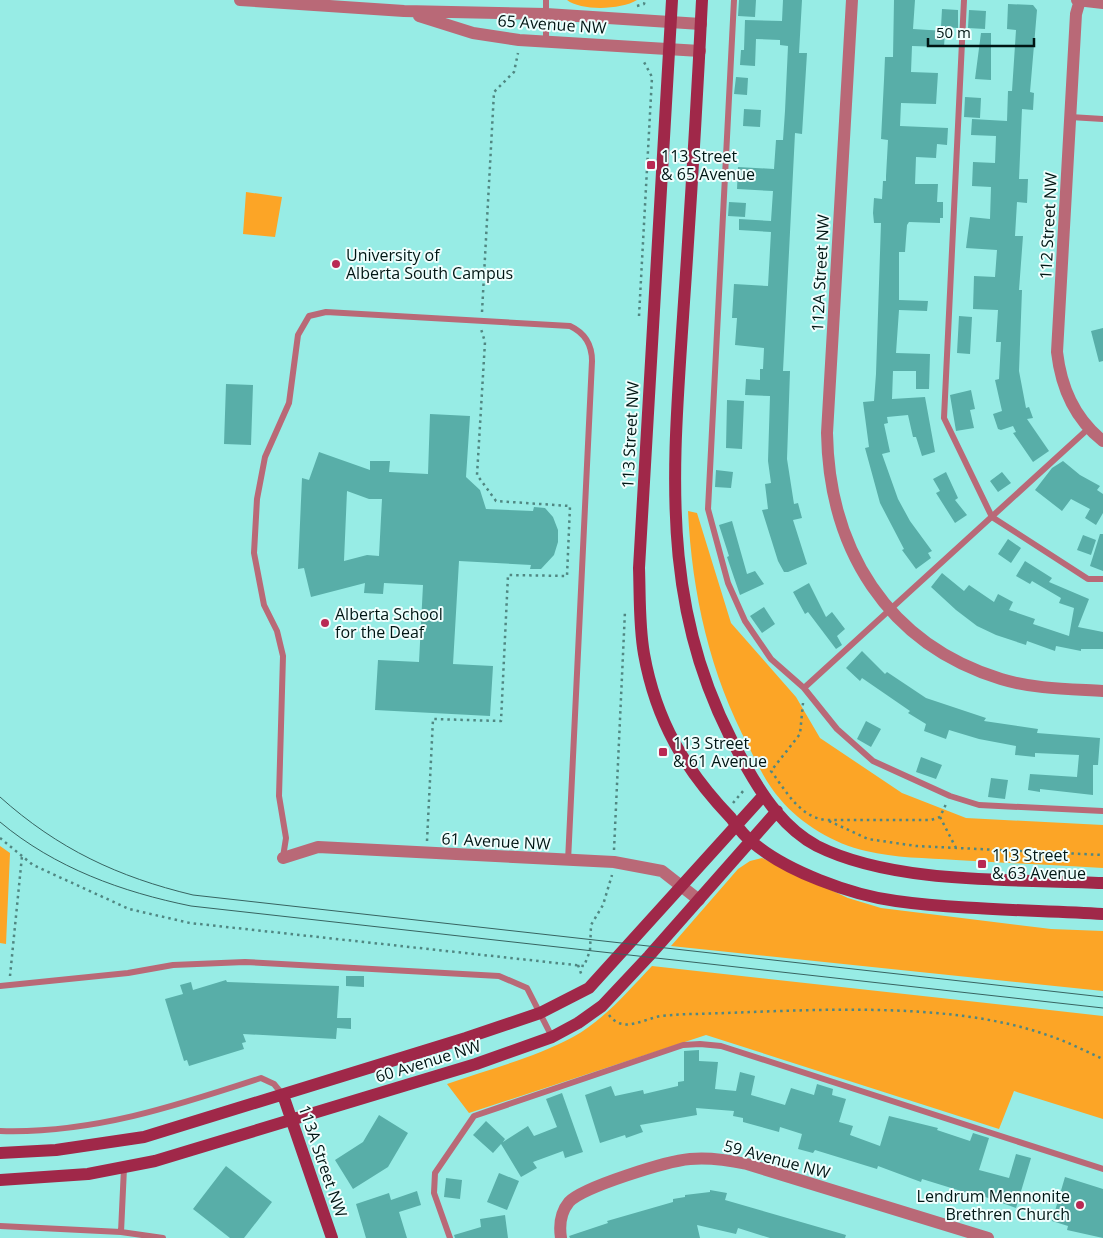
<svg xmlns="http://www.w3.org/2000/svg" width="1103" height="1238" viewBox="0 0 1103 1238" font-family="'Open Sans',sans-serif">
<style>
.green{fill:#fca526}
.building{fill:#58aea8;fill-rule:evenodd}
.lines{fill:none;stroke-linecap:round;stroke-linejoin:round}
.path{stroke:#508782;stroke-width:2.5;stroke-dasharray:2.5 4;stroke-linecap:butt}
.lane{stroke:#b96977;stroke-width:6}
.street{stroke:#b96977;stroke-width:12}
.secondary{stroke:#a02849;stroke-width:12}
.tram{stroke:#376461;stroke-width:1}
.poi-dot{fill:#b92953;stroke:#effefd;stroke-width:2}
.labels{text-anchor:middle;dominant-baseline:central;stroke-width:4;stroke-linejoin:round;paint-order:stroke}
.street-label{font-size:16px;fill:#001614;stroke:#effefd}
.poi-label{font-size:16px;fill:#001614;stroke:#effefd;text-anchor:start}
</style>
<rect width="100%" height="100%" fill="#97ece5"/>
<path class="green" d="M567 0H637C621 10 581 11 567 0Z
M246 192 282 197 275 237 243 234Z
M688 511 697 513 731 623 796 697 820 738 902 793 966 818 1103 825V868C1054 865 1005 863 956 860 926 858 895 858 866 851 834 844 801 824 780 799 767 784 757 764 749 747 710 674 692 594 688 511Z
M0 846 10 853 6 944 0 943Z
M762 858 848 898 881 908 1051 929 1103 931V991L671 946 738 869 750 861Z
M652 966 1103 1016V1119L1014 1091 999 1129 706 1035 469 1113 447 1084C489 1069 534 1058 573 1037 604 1020 628 991 652 966Z"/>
<path class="building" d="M739 0H756L755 17 738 16Z
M783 0H802L799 53H807L802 134 795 133 783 371H790L787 459 794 504 798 503 802 518 793 520 807 564 788 572H784L778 561 762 510 768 509 765 484 771 483 768 461 770 396 745 395 746 379 760 380V369H763L764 348 735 345 737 318H732L734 284 768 286 771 232 739 230V219L771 221 773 191 737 189 738 167 774 169 776 140H783L785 111 788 46 780 45V40L756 39 755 66 740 65 741 50H744L745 20 782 21Z
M894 0H915L913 29 945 31 944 47 912 46 911 72 938 73 936 104 901 103 900 126 948 128 947 145 937 144 936 158 916 157 915 184H938L937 202H943V218H940V223L909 222 907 225 905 252H899V300L928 301 927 311 899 310 896 353 930 354 929 389H916V371H893L892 399 925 397 935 452 922 456 916 437H913L908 415 887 417 888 423 884 424 890 452 882 454 898 499 910 521 932 551 928 553 931 558 916 569 902 550 904 549 880 503 865 448 869 447 863 402 874 401 876 374 881 223H874L873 213 874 198 882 199 883 181H886V176L888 140 881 139 884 80 885 57H893Z
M1008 4 1033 5 1037 10 1030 92 1034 93 1033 110 1022 109 1019 179H1028L1027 203 1017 202 1015 236H1023L1019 290H1022L1019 371 1026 408 1029 407 1033 418 1027 419 1049 451 1033 462 1013 433 1016 432 1013 426 1001 430 998 429 993 414 1002 411 995 380 999 379 1001 342H996L998 310 973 309 974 276 995 277 997 250 966 248 970 217 990 219 991 187 972 186 973 162 995 163 996 136 971 135 972 119 1007 121 1008 91H1012L1016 30 1007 29Z
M942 9 958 10V28L941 27Z
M969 10 986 11 985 29 968 28Z
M981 33H991V80L975 79Z
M736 77 748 78 747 95 734 94Z
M965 97 981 98 980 118 964 117Z
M744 109 761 110 760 127 743 126Z
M729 202 746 203 745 217 728 216Z
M959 316 972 317 970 354 957 353Z
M1103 328V361L1099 362 1091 331Z
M226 384 253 385 251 445 224 444Z
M971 390 975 409 970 410 974 428 956 431 950 395Z
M727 400 744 401 742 449 726 448Z
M430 414 470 416 466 477 480 490 486 509 533 511 534 507 545 508 553 517 558 530V542L554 555 541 569H530L531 565 459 561 453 664 493 666 490 716 375 710 378 660 419 662 423 585 384 583 383 594 364 593 365 583 311 597 304 568 298 569 302 478 309 480 319 452 370 470V461H390L389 472 428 474ZM347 491 369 499H382L379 556 367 555 344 561Z
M1063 461 1080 475 1100 486 1097 490 1103 494V513L1096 525 1085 518 1090 509 1071 499 1062 511 1035 490 1052 468Z
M716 470 733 472 731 488 715 487Z
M946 472 958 498 955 500 967 515 955 523 936 493 940 491 933 479Z
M1002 472 1011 483 998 492 990 481Z
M732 521 747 574 755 571 764 584 740 595 727 557 729 556 719 525Z
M1100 534H1103V571L1090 566Z
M1083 535 1096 540 1091 555 1077 550Z
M1008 539 1021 548 1011 563 998 554Z
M1025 561 1052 578 1049 582 1089 599 1078 627 1103 632V649H1081V651L1056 646 1055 651 1027 641 1026 645 996 635 977 626 956 610 931 587 942 573 964 591 969 585 994 602 998 594 1013 602 1009 610 1035 619 1033 624 1069 636 1074 608 1059 603 1061 598 1032 581 1030 584 1016 576Z
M809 583 826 617 832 612 845 629 837 636 842 645 836 649 808 612 805 614 793 592Z
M764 607 775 624 762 633 750 616Z
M862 651 885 674 887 672 926 698 986 718 984 721 1038 729 1037 733 1100 738 1098 765H1093V795L1040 789V792L1028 790 1030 774 1077 777 1079 755 1035 753V757L1015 755 1016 746 979 739 949 730 946 739 924 731 926 724 908 713 910 711 862 678 860 681 846 668Z
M866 721 881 729 871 747 857 739Z
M921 757 942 765 936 779 916 772Z
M991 778 1008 780 1005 799 988 797Z
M346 976H364V987L346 986Z
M226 980 227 982 339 986 337 1018H351V1029L337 1028 336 1039 243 1034 246 1042 242 1043 244 1049 189 1066 187 1060 184 1061 165 999 183 994 180 985 191 982 193 990Z
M699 1050V1061L718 1062 715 1089 736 1091 740 1072 755 1076 751 1095 785 1105 791 1088 814 1095 817 1084 833 1089 832 1095 846 1099 839 1122 853 1126 850 1135 880 1146 889 1116 938 1128 937 1130 970 1141 973 1133 989 1138 979 1170 1009 1178 1016 1154 1031 1158 1016 1208 974 1193V1195L922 1179 921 1182 878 1166 877 1169 815 1150 813 1153 798 1149 802 1134 780 1127 779 1132 743 1122V1118L733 1116 734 1111 696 1108 697 1115 640 1125 643 1132 626 1138 625 1135 600 1143 585 1095 611 1086 615 1096 643 1090 644 1094 678 1086V1082L684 1081V1051Z
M562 1093 583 1152 565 1158 563 1151 533 1162 537 1168 521 1177 501 1144 493 1153 473 1135 486 1121 505 1139 503 1142 528 1126 534 1136 557 1127 546 1099Z
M379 1115 408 1133 388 1167 353 1189 335 1160 363 1142Z
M226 1166 272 1202 244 1238H230L193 1209Z
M499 1173 519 1181 507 1210 487 1202Z
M1065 1177 1103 1189V1238L1067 1230 1068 1226 1052 1221Z
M446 1178 462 1180 460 1199 444 1197Z
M710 1190 727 1193 725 1200 846 1235 845 1238H770L738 1228 736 1234 697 1225 700 1238H570L569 1236 608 1223 607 1221 673 1202V1199L685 1197V1195L710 1192Z
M417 1191 421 1205 399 1212 407 1238H366L356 1204 389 1193 391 1200Z
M505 1215 508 1238H455L454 1235 481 1227 480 1219Z"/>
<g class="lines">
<path class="path" d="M637 6 644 4 645 0
M482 312 494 92 514 72 518 53
M639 316 652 77 644 62
M803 703 800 734 771 771C786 791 800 818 827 820H931L940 817 946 804
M733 803 744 790
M940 817 956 848
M829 821 868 839 916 846 1103 855
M0 838 33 865 129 909 190 923 584 966 590 951 591 925 603 905 612 875
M427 841 433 719 501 721 508 575 567 576 570 506 496 501 477 475 485 342 481 329
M614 850 625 611
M578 965 582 976
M10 976 22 856
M609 1015C623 1034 643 1019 661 1016 673 1015 684 1014 695 1014 802 1011 946 999 1047 1035 1066 1041 1085 1051 1103 1059"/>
<path class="lane" d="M734 0 708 509 728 583 745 621 771 659 804 688 837 729 873 761 950 796 979 805 1103 811
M964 0 944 418 992 517 1088 579H1103
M546 41V0
M1070 117 1103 119
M804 688 1089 428
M283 857 286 838 279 796 283 656 277 631 264 605 254 553 257 499 265 457 289 403 298 335 309 316 326 312 570 326C585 333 592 344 592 361L568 861
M0 986 128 973 173 965 245 962 499 976 527 988 552 1037
M0 1131C91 1134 176 1106 261 1078L274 1084 283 1095
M0 1226 121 1232 163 1238
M121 1232 124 1168
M450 1238 434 1193 435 1173 474 1116 683 1045 700 1044 721 1046 1103 1169"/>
<path class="street" d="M240 0 404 11 546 14 701 24
M852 0 827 433C829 549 887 644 1001 679 1034 689 1069 689 1103 691
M1077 0 1103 3
M1080 0 1076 14 1057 352C1061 387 1075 419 1103 441
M419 16 473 33 519 40 700 51
M283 858 318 847 614 862 662 871 699 900
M561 1238C559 1225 560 1213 569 1202 583 1187 667 1161 690 1159 709 1157 728 1160 747 1164L988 1238"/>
<path class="secondary" d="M672 0 639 568C640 597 639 626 644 654 656 721 685 770 731 818 737 826 743 835 751 841 785 871 851 895 896 901 962 910 1036 910 1103 914
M702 0C697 101 691 201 684 302 673 472 656 613 747 768 764 798 785 829 817 846 895 885 1016 879 1103 883
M283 1095 332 1238
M0 1153 56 1150 144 1137 466 1038 540 1013 589 988 763 796
M0 1180 88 1174 155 1161 476 1064 552 1037 578 1023 602 1006 649 956 777 811"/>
<path class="tram" d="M0 797C58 849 118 877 193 895L1103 997
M0 822C55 868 122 892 191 906L1103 1008"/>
</g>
<g class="poi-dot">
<rect x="646" y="160" width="10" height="10" rx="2.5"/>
<circle cx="336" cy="264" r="5"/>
<circle cx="325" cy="623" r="5"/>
<rect x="658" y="747" width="10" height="10" rx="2.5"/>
<rect x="977" y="859" width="10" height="10" rx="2.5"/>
<circle cx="1080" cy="1205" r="5"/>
</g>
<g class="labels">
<g class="street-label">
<text transform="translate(552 24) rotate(4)">65 Avenue NW</text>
<text transform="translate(1048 226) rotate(-87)">112 Street NW</text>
<text transform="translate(820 273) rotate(-87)">112A Street NW</text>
<text transform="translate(630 435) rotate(-87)">113 Street NW</text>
<text transform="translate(496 841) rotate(3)">61 Avenue NW</text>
<text transform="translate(428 1061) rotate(-17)">60 Avenue NW</text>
<text transform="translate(777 1159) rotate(15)">59 Avenue NW</text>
<text transform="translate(323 1161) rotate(71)">113A Street NW</text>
</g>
<g class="poi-label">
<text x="661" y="156">113 Street<tspan x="661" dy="18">&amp; 65 Avenue</tspan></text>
<text x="346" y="255">University of<tspan x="346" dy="18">Alberta South Campus</tspan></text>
<text x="335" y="614">Alberta School<tspan x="335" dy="18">for the Deaf</tspan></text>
<text x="673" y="743">113 Street<tspan x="673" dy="18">&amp; 61 Avenue</tspan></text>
<text x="992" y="855">113 Street<tspan x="992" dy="18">&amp; 63 Avenue</tspan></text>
<text x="1070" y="1196" text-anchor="end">Lendrum Mennonite<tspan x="1070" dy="18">Brethren Church</tspan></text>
</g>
</g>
<path d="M928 38v8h106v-8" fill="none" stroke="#001614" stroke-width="2.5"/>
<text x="936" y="38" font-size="15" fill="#001614" stroke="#effefd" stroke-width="4" paint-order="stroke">50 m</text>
</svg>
